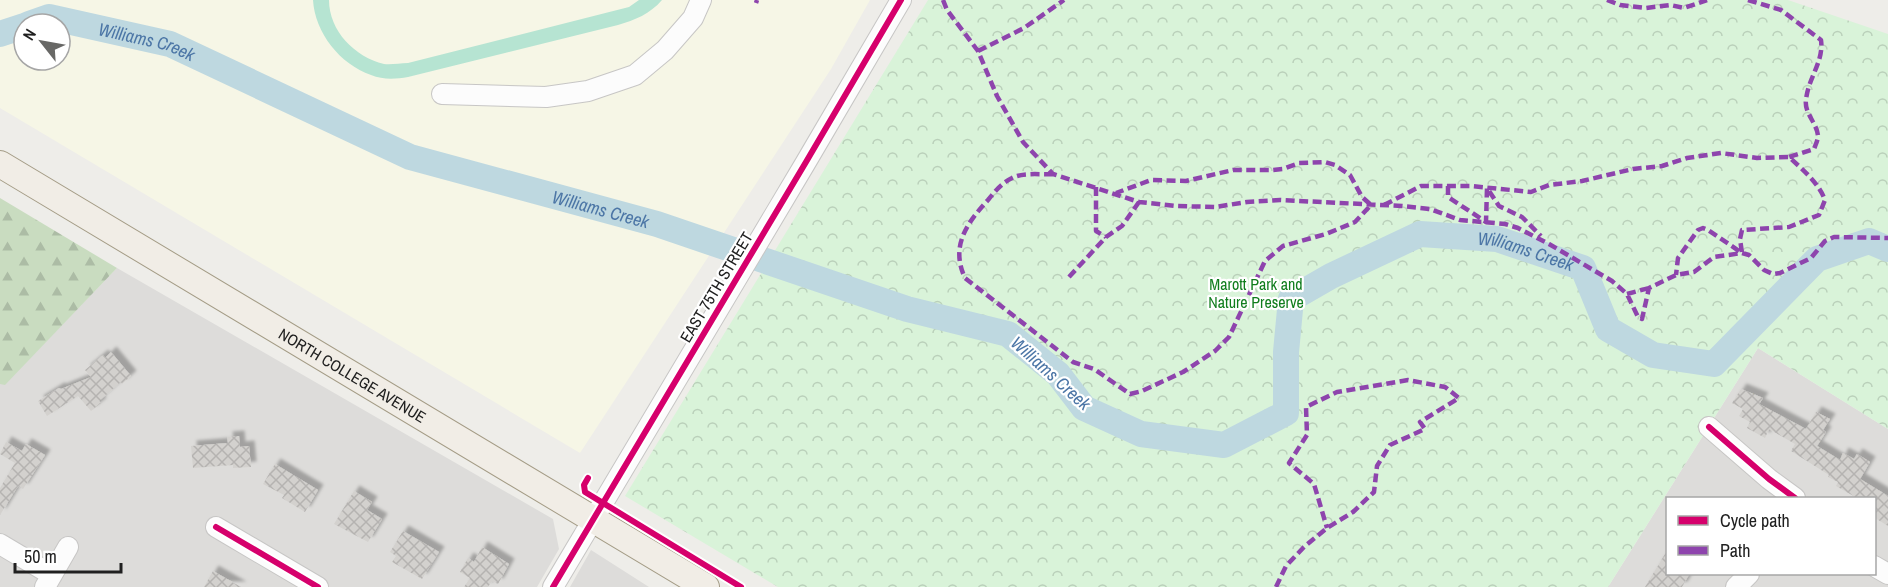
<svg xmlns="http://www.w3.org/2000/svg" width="1888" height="587" viewBox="0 0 1888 587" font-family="'Archivo Narrow',sans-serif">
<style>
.residential{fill:#dddcda;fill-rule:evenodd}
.education{fill:#f6f6e6;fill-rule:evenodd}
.forest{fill:url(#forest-firs)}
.park{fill:url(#park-crowns)}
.pitch{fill:#b6e4d2}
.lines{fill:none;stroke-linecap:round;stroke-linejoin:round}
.river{stroke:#bed8e0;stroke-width:26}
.building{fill:url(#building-cross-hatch);filter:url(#shadow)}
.minor-casing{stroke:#c7c6c5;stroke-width:22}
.major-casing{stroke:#a49c86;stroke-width:28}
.minor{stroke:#fcfcfc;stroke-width:20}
.major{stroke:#f1ede6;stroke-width:26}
.quiet{stroke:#8e44ad;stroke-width:4.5;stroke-dasharray:9 4.5;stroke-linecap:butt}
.cycleway-casing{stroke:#fff;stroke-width:10}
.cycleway{stroke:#d6006c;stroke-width:6}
.labels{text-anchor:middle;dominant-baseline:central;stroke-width:4.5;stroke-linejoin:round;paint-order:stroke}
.park-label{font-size:16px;fill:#107d1d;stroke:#fff}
.street-label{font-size:16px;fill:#202020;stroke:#fff}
.water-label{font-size:18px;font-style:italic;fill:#4c76a6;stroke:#fff}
</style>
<defs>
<pattern id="forest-firs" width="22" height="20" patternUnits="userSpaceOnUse" patternTransform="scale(1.5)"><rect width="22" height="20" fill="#c9dcc0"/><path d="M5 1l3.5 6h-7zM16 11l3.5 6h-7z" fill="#acbca5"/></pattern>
<pattern id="park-crowns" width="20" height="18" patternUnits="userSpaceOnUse" patternTransform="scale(1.5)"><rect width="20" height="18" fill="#d9f3d9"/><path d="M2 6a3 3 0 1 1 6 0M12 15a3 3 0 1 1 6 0" fill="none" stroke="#bad0ba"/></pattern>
<pattern id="building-cross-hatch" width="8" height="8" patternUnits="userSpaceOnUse" patternTransform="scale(1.5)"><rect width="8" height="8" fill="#d3d1ce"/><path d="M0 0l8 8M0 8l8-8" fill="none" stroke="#b5b3b1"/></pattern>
<filter id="shadow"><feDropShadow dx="5.5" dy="-5.5" stdDeviation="1.5" flood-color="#0004"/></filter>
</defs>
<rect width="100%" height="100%" fill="#eeede9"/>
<path class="residential" d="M117 268 553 519 559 549 537 587H0V384H5Z
M1758 348 1888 429V587H1608ZM1668 498H1874V574H1668Z
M591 550 649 587H570Z"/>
<path class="education" d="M0 0H870L831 69 580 453 0 108ZM24 24H60V60H24Z"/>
<path class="forest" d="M0 198 117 268 5 385 0 384Z"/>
<path class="park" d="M928 0H1788L1888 34V429L1758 348 1608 587H778L625 496Z"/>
<path class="pitch" d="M313 0H329C329 31 355 57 384 64 391 65 400 63 408 63L629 7 639 0H662C650 14 635 20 618 25L408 77C396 79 383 80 371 75 340 64 315 33 313 0Z"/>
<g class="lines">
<g class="river">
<path id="s1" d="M29 24 49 17 170 44 410 157 657 224 907 309 1008 334 1058 374 1084 408 1141 434 1224 445 1286 413V352L1291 299 1331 276 1420 234 1497 239 1583 268 1608 329 1653 355 1714 364 1817 259 1869 241 1888 249"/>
<path d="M0 34 24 26"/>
</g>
</g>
<path class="building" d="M111 352 131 376 122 384 121 382 99 401 101 403 91 411 78 396 47 416 38 401 59 388 61 389 91 377 85 370 103 355 105 358Z
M1741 389 1763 398 1759 404 1806 429 1816 412 1830 419 1823 430 1826 432 1817 446 1840 460 1843 453 1854 459 1857 454 1870 462 1860 479 1888 496V526L1875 518V498H1857L1836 486 1838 482 1828 477 1829 475 1791 451 1795 444 1769 429 1765 438 1747 428 1750 422 1739 416 1743 409 1732 403Z
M239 436 240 447 249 446 251 467 233 468V465L193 468 191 446 228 443 227 437Z
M6 442 22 451 26 444 45 455 23 489 18 486 0 515V488L15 463 0 454Z
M275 464 318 490 305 512 282 498 284 495 263 484Z
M354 491 372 502 367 510 382 519 368 542 334 524Z
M403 531 439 552 422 579 392 562 396 556 390 552Z
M482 547 509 564 498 584 492 581 488 587H464L470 578 460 572 468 558 474 562Z
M1668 549V573H1690L1682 587H1645Z
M213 571 241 587H204Z"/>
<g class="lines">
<defs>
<path id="minor" d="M442 94 546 97 588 91 635 75 665 50 693 18 701 0
M1709 427 1769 479 1795 498
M216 527 318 587
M0 544 52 575
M1874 566 1888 574
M45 587 68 547
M553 587 806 162 901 0
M1736 587 1749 574"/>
<g id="major">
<path id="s2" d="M0 164 706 587"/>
</g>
</defs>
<use href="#minor" class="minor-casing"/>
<use href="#major" class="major-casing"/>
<use href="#minor" class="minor"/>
<use href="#major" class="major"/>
<path class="quiet" d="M943 0 947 10 978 51 997 96 1023 142 1053 174 1139 202 1177 206 1215 207 1247 202 1280 200 1402 206 1430 209 1460 220 1505 224 1518 228 1549 244 1612 281 1627 294 1638 317 1642 319 1649 288 1676 275 1694 272 1714 257 1742 253 1749 255 1764 270 1773 274 1780 273 1811 258 1825 241 1834 237 1888 238
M1607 0 1620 5 1646 8 1670 5 1684 8 1707 0
M1748 0 1781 10 1821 40C1824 62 1808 78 1806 100 1804 113 1817 123 1818 136 1818 140 1815 146 1814 149L1789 157
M756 3 757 0
M978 51 1024 28 1064 0
M1053 174C1041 175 1023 172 1012 178 1002 183 995 191 988 200 967 223 950 246 965 278L1073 362 1094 369 1130 394 1142 391 1183 372 1215 351 1229 337 1265 261 1283 246 1326 234 1355 222 1371 205 1362 197 1350 175 1335 165 1325 162 1299 163 1283 169 1272 170H1233L1186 181 1151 180 1116 193
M1448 186V197L1486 222 1487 188 1499 206 1522 217 1541 236
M1096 187V231L1106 237
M1384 205 1421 186H1471L1531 192 1549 185 1582 181 1633 169 1662 166 1687 158 1721 153 1757 158 1789 157C1803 170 1818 182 1825 200L1819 215 1789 227 1742 230 1740 239 1742 253 1708 230 1703 228 1698 230 1678 258 1676 275
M1069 277 1106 237 1122 226 1139 202
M1627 294 1649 288
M1276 587 1286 566 1304 547 1327 528 1353 512 1374 492 1377 466 1390 445 1425 429 1420 422 1459 398 1445 387 1408 380 1337 392 1306 407 1307 435 1289 463 1314 484 1327 528"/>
<defs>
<path id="cycleway" d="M1709 427 1769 479 1795 498
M588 478 584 485 585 492 741 587
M216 527 318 587
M553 587 806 162 901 0"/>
</defs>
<use href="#cycleway" class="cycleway-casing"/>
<use href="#cycleway" class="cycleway"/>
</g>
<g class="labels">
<g class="park-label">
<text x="1256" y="284">Marott Park and<tspan x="1256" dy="18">Nature Preserve</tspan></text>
</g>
<g class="street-label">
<text transform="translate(716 287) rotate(-59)">EAST 75TH STREET</text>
<text stroke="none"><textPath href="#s2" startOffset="411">NORTH COLLEGE AVENUE</textPath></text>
</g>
<g class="water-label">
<text stroke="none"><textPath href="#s1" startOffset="122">Williams Creek</textPath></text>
<text stroke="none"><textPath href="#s1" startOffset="608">Williams Creek</textPath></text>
<text stroke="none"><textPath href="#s1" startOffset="1724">Williams Creek</textPath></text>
<text transform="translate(1051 373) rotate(42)">Williams Creek</text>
</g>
</g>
<rect x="1666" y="497" width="210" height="78" fill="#ffffff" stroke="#a6a6a6" stroke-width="1.5"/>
<rect x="1678" y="516" width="30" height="9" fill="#d6006c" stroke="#a6a6a6" stroke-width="1.5"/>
<text x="1720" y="527" font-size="18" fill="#202020">Cycle path</text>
<rect x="1678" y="546" width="30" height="9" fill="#8e44ad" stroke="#a6a6a6" stroke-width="1.5"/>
<text x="1720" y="557" font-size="18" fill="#202020">Path</text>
<g transform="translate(42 42) rotate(301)"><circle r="28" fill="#ffffff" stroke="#a6a6a6" stroke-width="1.5"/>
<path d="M0-4.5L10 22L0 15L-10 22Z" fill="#686866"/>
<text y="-9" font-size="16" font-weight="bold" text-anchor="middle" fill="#202020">N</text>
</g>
<path d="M15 563v9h106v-9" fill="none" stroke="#202020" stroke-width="3"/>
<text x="24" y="563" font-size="18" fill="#202020" stroke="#ffffff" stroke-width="4.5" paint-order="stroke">50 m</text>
</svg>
